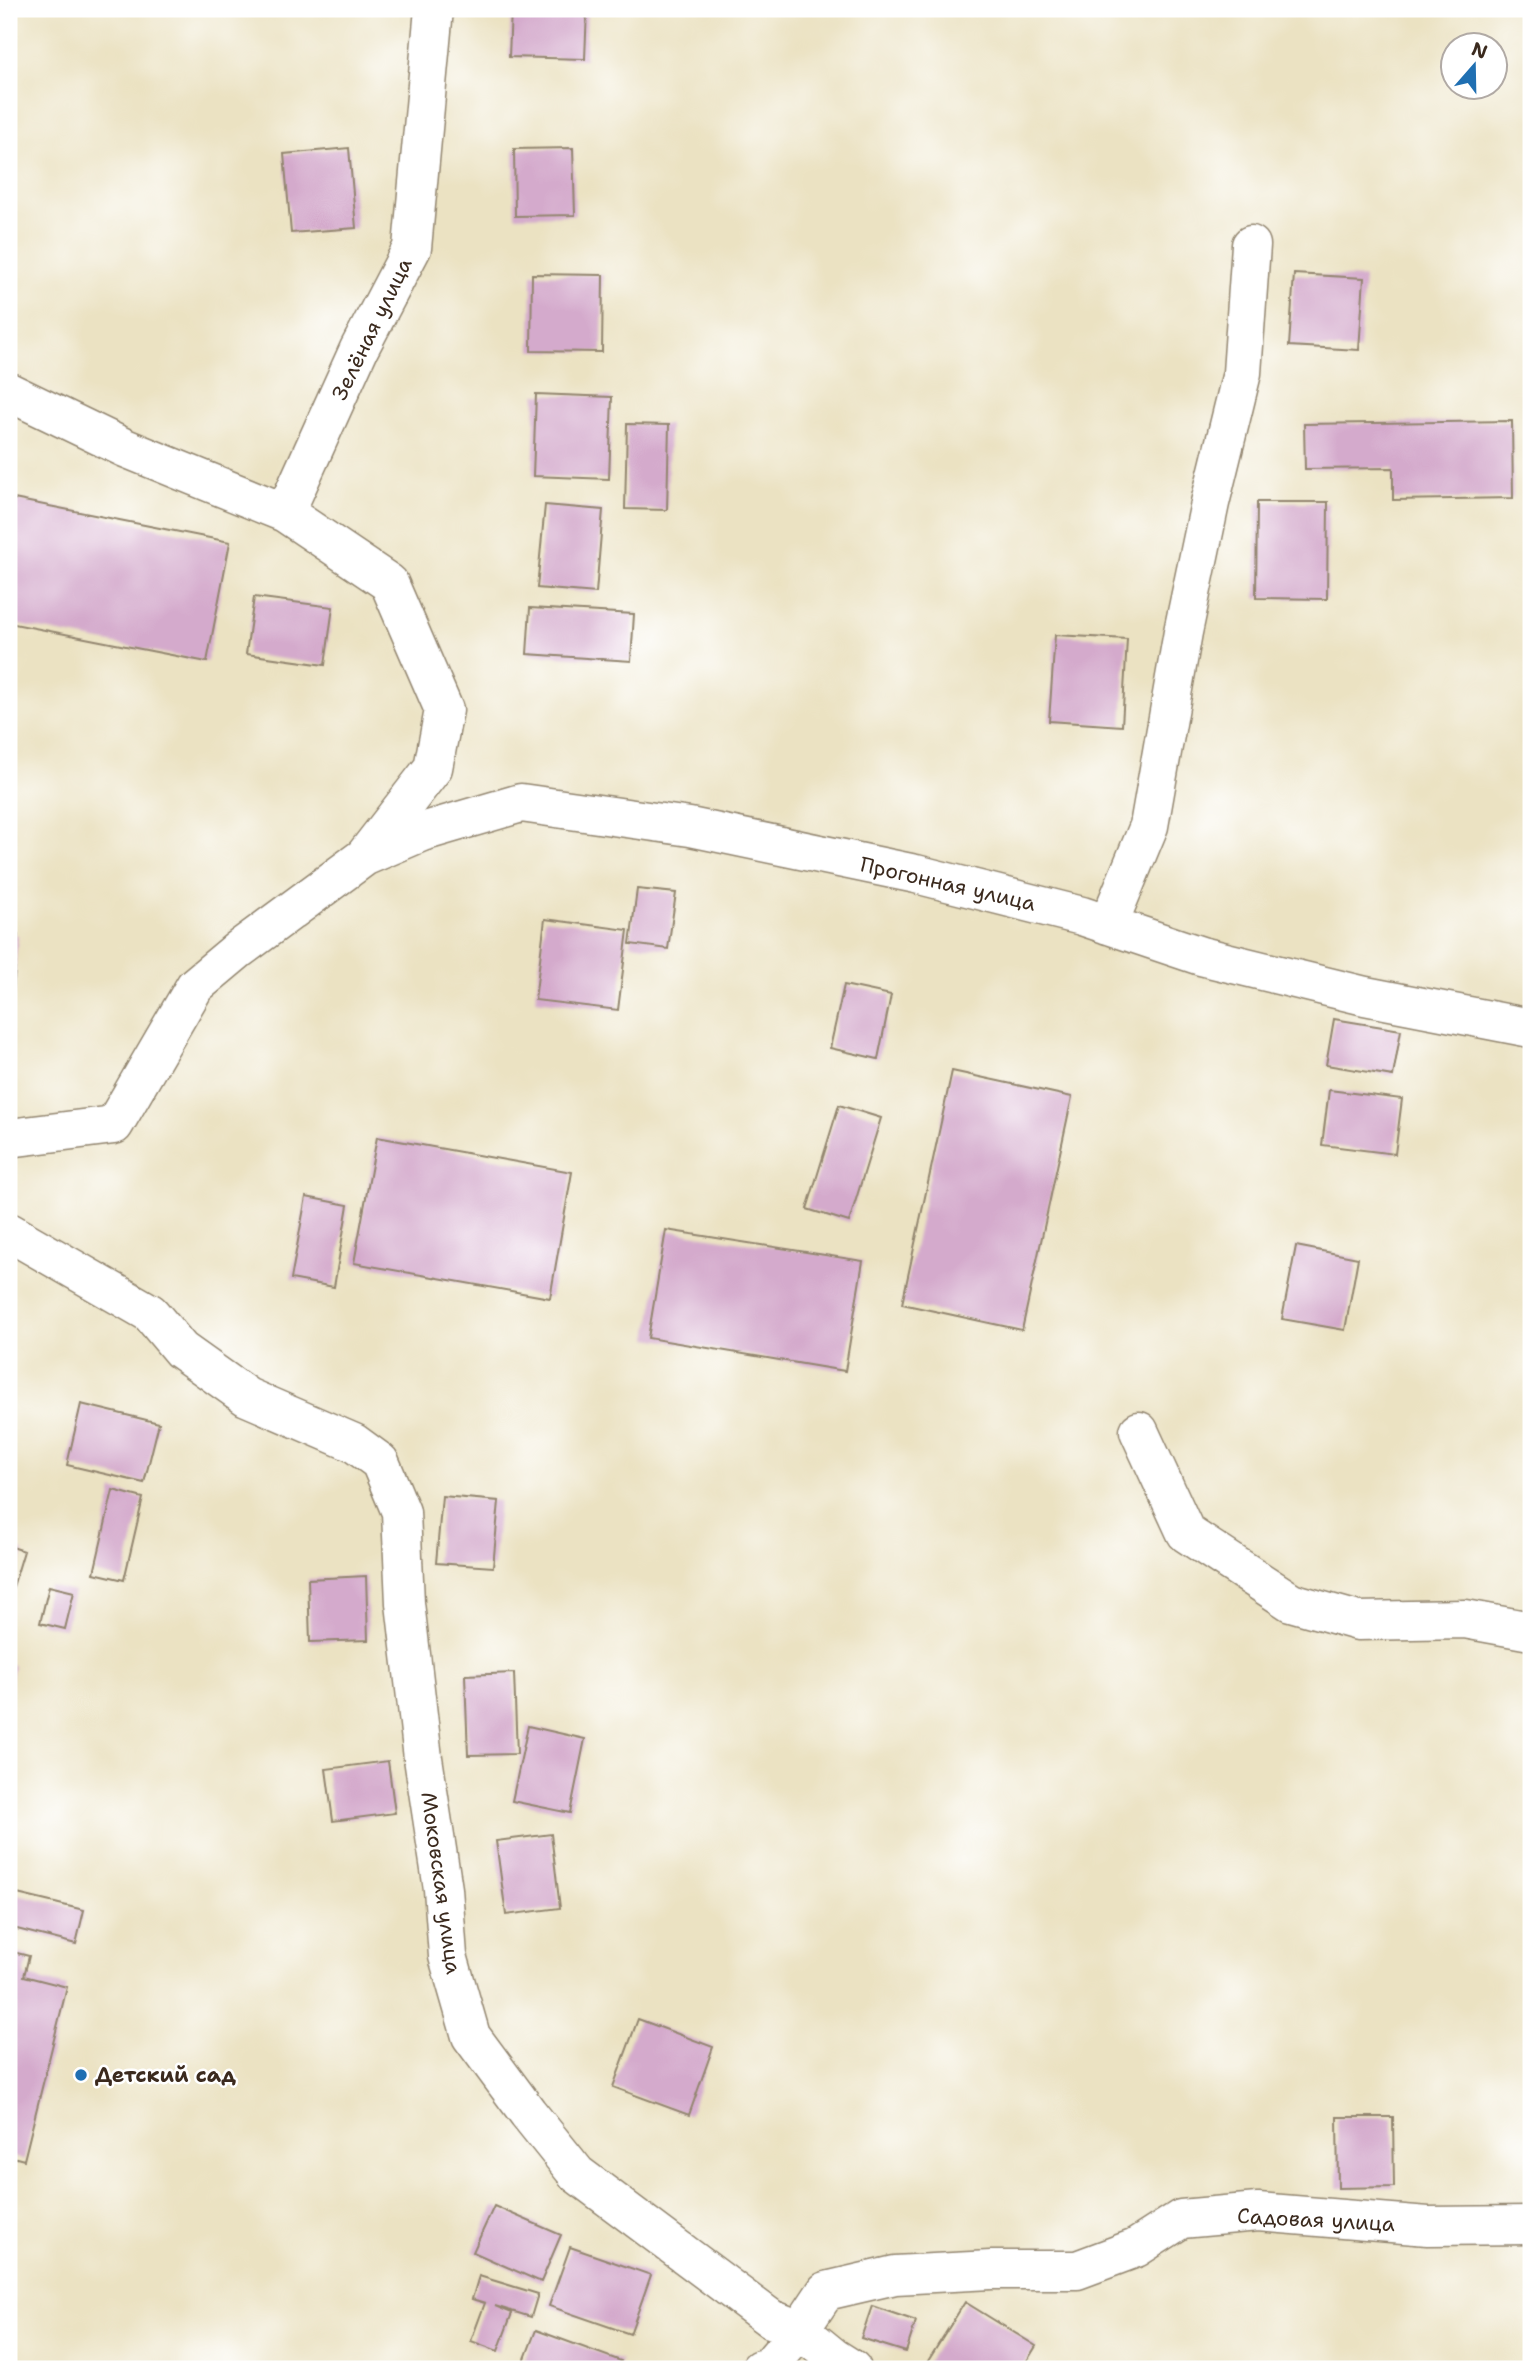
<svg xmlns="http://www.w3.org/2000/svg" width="1540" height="2378" viewBox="0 0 1540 2378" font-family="'Shantell Sans',sans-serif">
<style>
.building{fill:#d4aacc}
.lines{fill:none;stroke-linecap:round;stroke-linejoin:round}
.minor-casing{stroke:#938670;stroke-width:41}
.minor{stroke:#fff;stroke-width:38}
.poi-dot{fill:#1f6fb2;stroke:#fff;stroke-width:2.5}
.labels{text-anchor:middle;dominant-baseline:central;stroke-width:5;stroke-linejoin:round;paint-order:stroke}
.street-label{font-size:21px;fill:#3b2a1e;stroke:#fff}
.poi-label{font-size:21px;font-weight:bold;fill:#3b2a1e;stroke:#fff;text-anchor:start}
</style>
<rect width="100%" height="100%" fill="#fff"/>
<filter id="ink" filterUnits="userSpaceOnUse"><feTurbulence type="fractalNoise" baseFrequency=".0143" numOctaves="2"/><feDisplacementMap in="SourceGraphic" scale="14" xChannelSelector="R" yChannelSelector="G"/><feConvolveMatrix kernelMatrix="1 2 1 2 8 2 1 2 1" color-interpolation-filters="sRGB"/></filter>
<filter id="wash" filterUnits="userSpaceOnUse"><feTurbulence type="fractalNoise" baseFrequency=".00686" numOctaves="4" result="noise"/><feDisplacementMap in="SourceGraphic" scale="28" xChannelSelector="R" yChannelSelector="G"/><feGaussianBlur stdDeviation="1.57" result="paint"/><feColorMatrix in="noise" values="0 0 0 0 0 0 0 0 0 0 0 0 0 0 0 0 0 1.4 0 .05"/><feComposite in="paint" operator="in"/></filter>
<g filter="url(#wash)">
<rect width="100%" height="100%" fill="#ebe2c2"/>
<g id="blocks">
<path class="building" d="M511 9H587L585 59 509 57Z
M349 148 356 228 291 233 284 154Z
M573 148 575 215 515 216 514 149Z
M532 274 603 275 602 352 531 351Z
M1294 274 1364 278 1359 350 1289 346Z
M536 394 612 397 609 479 533 476Z
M1512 421 1513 498 1393 500V468L1305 469 1304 424Z
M627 424 669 425 667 510 625 509Z
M9 498 230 542 207 662 9 623Z
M1257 502H1328L1327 599 1256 598Z
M545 505 603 510 596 593 537 588Z
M254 597 333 607 325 665 246 654Z
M530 608 634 614 631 661 527 654Z
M1055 635 1127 639 1122 726 1049 721Z
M637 889 676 893 668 949 630 944Z
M545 919 628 930 618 1010 535 1000Z
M9 934 18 935 11 1015H9Z
M844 985 891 995 878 1059 830 1048Z
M1334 1019 1401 1030 1393 1076 1326 1065Z
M952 1071 1072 1097 1022 1330 902 1304Z
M1329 1090 1402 1099 1395 1154 1322 1145Z
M839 1105 881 1118 849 1222 807 1209Z
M377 1137 572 1172 550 1298 354 1263Z
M306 1197 348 1205 334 1287 291 1279Z
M666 1230 863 1261 845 1371 648 1338Z
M1296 1246 1358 1258 1345 1330 1282 1319Z
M81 1404 159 1423 144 1483 67 1465Z
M113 1490 143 1498 124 1580 94 1573Z
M442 1496 499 1501 493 1567 436 1563Z
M9 1546 24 1551 9 1600Z
M366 1576 368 1640 310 1642 308 1579Z
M49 1586 74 1592 65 1629 40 1623Z
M9 1664 14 1666 10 1684H9Z
M514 1673 517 1754 468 1755 465 1675Z
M528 1726 585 1739 570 1813 512 1801Z
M388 1761 395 1813 333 1821 326 1769Z
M551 1834 560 1908 506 1915 496 1841Z
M9 1892 84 1910 76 1944 9 1927Z
M9 1951 29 1956 24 1976 67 1987 24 2160 9 2156Z
M638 2019 713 2047 689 2115 613 2087Z
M1337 2117H1393L1394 2187 1338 2188Z
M494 2206 561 2235 541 2282 473 2252Z
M570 2247 651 2275 630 2334 549 2306Z
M479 2276 538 2294 531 2317 495 2306 512 2313 498 2351 471 2341 485 2303 472 2299Z
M965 2302 1036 2346 1022 2369H923Z
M872 2306 916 2321 906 2352 861 2338Z
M536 2330 621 2361 617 2369H521Z"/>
</g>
</g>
<g filter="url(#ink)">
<use href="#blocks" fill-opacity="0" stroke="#938670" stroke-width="2"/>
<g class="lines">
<defs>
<path id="minor" d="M9 392 125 448 285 513 389 583 444 710 433 768 364 857 238 950 195 986 114 1125 9 1138
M285 513 359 349 412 248 434 9
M366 856 422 832 521 803 690 827 916 874 1082 916 1201 956 1365 996 1531 1028
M1108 925 1149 826 1183 632 1210 503 1242 373 1251 245
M9 1232 150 1313 181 1350 247 1397 354 1443 380 1462 401 1512 405 1603 423 1758 443 1889 448 1956 471 2036 528 2113 577 2174 771 2319 800 2330 833 2357 852 2369
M1139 1431 1186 1533 1291 1602 1358 1621 1465 1619 1531 1631
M760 2369 768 2368 800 2330 826 2291 895 2275 991 2270H1077L1136 2248 1181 2219 1258 2212 1428 2226 1531 2225"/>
</defs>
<use href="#minor" class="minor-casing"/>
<use href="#minor" class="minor"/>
</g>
</g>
<circle class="poi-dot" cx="81" cy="2075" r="7"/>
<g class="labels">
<g class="street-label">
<text transform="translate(372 329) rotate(-64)">Зелёная улица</text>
<text transform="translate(948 884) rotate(13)">Прогонная улица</text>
<text transform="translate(441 1883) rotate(82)">Моковская улица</text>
<text transform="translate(1316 2220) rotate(3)">Садовая улица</text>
</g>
<g class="poi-label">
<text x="95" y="2075">Детский сад</text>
</g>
</g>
<rect width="1540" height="2378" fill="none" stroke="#fff" stroke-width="35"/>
<g transform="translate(1474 66) rotate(20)"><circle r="33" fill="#ffffff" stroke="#b1aaa5" stroke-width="2"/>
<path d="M0-5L12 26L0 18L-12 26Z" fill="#1f6fb2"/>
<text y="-10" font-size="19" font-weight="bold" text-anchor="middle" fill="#3b2a1e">N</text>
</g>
</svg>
